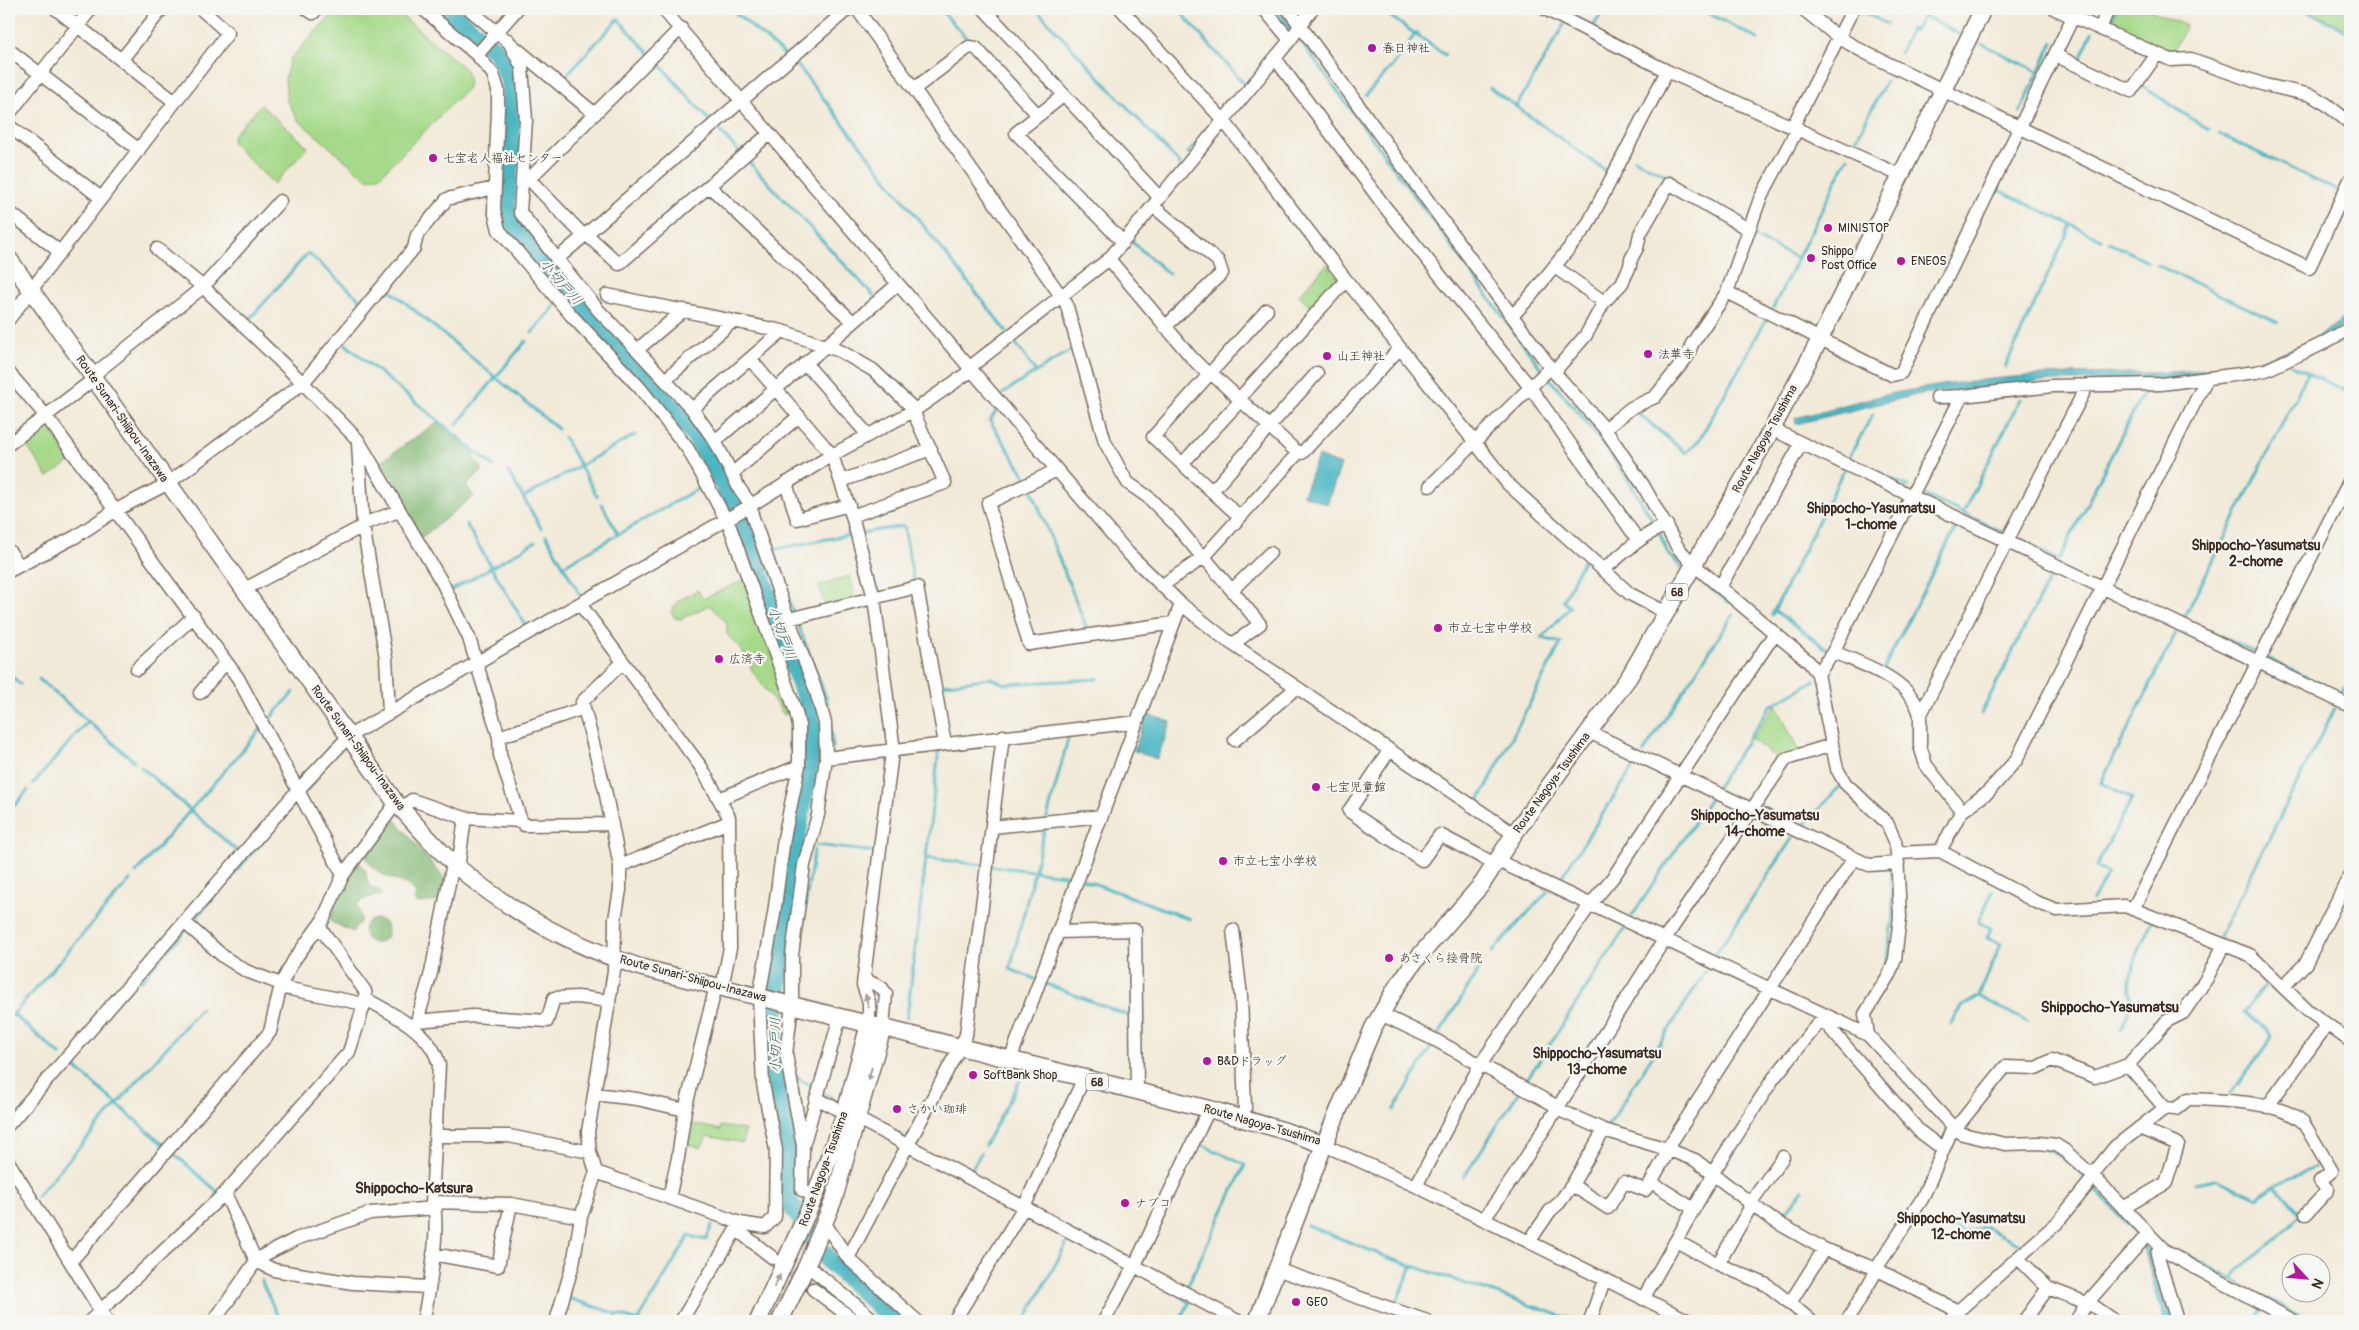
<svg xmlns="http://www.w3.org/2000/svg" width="2359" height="1330" viewBox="0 0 2359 1330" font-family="Pangolin,'Klee One',sans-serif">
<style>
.green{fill:#a6da8a;stroke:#708254}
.forest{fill:#84ba76;stroke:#60724a}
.water{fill:#48b6c3;stroke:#427070}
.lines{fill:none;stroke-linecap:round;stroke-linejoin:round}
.stream{stroke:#48b6c3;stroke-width:3}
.river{stroke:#48b6c3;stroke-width:19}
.minor-tunnel{stroke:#cdc4b3;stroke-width:12;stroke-dasharray:12 6;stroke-linecap:butt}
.minor-casing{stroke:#7b6d5f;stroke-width:15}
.major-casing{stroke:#7b6d5f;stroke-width:19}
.minor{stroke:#fff;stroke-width:12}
.major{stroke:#fff;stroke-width:16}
.oneway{fill:#a79f9a}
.poi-dot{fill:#b5179e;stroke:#f6f6f2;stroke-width:2}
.labels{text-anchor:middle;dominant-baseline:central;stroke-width:4.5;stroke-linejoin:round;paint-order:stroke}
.shield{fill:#f6f6f2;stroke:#73675e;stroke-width:1}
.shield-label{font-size:11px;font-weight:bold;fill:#3b2a1e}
.poi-label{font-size:12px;fill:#3b2a1e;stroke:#f6f6f2;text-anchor:start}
.street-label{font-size:12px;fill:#3b2a1e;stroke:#f6f6f2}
.water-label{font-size:14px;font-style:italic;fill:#405b58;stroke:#f6f6f2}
.neighbourhood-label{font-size:14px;font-weight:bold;fill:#3b2a1e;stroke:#f6f6f2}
.quarter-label{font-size:15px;font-weight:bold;fill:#3b2a1e;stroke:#f6f6f2}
</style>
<rect width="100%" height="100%" fill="#f6f6f2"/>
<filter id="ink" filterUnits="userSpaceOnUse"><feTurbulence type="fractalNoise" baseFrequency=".02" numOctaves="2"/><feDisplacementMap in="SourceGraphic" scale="10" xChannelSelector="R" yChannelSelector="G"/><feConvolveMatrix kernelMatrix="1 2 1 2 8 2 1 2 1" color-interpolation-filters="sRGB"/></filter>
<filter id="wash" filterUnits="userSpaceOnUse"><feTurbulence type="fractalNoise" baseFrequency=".0096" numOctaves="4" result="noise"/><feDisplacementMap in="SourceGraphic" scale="20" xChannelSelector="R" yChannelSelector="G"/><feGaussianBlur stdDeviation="1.12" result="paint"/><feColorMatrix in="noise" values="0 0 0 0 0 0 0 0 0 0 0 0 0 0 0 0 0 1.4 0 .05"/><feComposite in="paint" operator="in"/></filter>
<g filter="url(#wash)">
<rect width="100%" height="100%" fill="#f2ead8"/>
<path class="green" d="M337 9H394L466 70 469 83 467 89 380 176 367 179 298 120 287 101 285 79 290 59Z
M2117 9H2148L2186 26 2172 55 2109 28Z
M2305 9H2350V30Z
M261 105 308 147 274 184 232 143 233 135Z
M1327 264 1341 282 1316 311 1299 295Z
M41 425H47L73 460 48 477 22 439Z
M850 576 856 599 825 606 819 586Z
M744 580 793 712 784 715 751 669V662L727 634V623L709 605 681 619 675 618 671 612 678 601 698 590 703 599Z
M1776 704 1799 752 1781 761 1751 739Z
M685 1122 720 1130 721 1126 745 1130 743 1143 707 1136 701 1148 682 1143Z"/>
<path class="forest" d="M437 422 475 452 473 459 481 466 482 471 469 482 467 487 474 496 421 538 400 501V490L380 462Z
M391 814 447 882 443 901 417 903 414 900 416 894C409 882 393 880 381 874 373 869 367 860 362 852Z
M359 863C373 873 359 885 380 891L382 895 367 898 357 904 361 920 353 932 331 922 330 919 342 889Z
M364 931a12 12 0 1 1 24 0a12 12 0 1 1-24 0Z"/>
<path class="water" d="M436 9H454L489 37 482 45Z
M1270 9H1280L1295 27 1291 33Z
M2350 312V320L2332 334 2263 367 2163 380 2053 381 1920 394 1796 424 1795 418C1835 408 1876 395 1917 389 1959 382 2003 377 2045 375 2146 369 2270 387 2350 312Z
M1318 456 1341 465 1327 504 1303 495Z
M1147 714 1171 722 1157 759 1134 751Z
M2146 1242 2154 1249 2174 1321H2164L2143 1245Z"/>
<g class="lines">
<path class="stream" d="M731 9 785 55
M940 9 970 42
M1036 9 1180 164 1179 165
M1178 9 1245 85
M1380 9 1445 55
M1700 9 1758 39
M2303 9 2350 33
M1859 10 1887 24
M9 15 14 9
M1392 17 1399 9
M2110 22 2115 9
M1593 27 1604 9
M1297 36 1543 371
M1982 44 2039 72
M1900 53 1911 29 1915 31 1924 16 1959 34
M655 59 710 121
M794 61 1007 332
M2079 62 2092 32
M561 81 618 19 650 54
M2139 87 2141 85 2209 130
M1490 88 1609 173
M1366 95 1394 64 1416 33
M1516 107 1564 25
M2020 112 2053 42
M717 128 740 153
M2219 134 2340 192
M1853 146 1886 81
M1188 153 1217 118
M1634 159 1668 176 1665 181
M747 160 874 296
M1996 189 2101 239
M1144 206 1151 198
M1751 235 1797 258
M1133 240 1131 241 1169 274
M2109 242 2147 261
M570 257 576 251
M2157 265 2277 322
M390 290 558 429
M1773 308 1848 157
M250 324 248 321 308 253 364 303
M532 333 555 306
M344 343 493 466
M2291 365 2350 393
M2005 367 2071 225
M1036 372 1073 349
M1547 376 1580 414 1626 476 1656 526
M1002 394 1036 372 1014 341
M997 409 990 421 1027 479
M1639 414 1686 453 1698 442 1767 318
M457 424 526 341
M564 437 597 496
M1849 458 1878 472
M1848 459 1873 414
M508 471 541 528
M1888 477 1909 487
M1031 488 1088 631
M1920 493 2003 532
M524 497 635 435
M602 504 618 534
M1963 513 2020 399
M466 524 526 626
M1659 532 1668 554 1681 567
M861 533 904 526 914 584
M546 535 580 595
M2016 539 2059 560
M684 551 725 528
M755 558 760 556
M2059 559 2144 391
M563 566 699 488
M1698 578 1728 602
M452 590 535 542
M2157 607 2256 653
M1774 610 1827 649
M793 612 771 550 853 534
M1772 615 1844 469
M2184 618 2308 373
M797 622 827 700 830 721
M2265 657 2350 698
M1884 668 1957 525
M9 674 20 684
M39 679 134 761
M940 685 990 678 1005 684 1098 679
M2342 694 2350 678
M1981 714 2052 573
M267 722 294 692
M831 730 833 747
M1643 753 1733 615
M141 767 236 850
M33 784 88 721
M1717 787 1770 706 1814 681
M307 790 314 782
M1479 801 1561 643 1542 638 1570 607 1563 601 1583 561
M9 812 28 790
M1047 818 1069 735
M1802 827 1841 785
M796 840 803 841
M815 845 875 852
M926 858 983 865
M991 866 1073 876
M136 873 260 730
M1082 879 1190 919
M1558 882 1638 760
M1993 891 1978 922 1991 928 1987 938 2001 944 1979 996 2027 1022
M2092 901 2108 874 2096 867 2132 798 2101 783 2176 633
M1632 916 1710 799
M196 918 297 801
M2219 937 2335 708
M800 940 814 850
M1492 952 1547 892
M1715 955 1793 837
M798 965 799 946
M1886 968 1893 914 1891 868
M1035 979 1010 969 1045 828
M141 981 184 932
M1044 983 1132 1017
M13 1014 60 1055
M907 1017 939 750
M9 1019 130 880
M1950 1024 1963 1006 1979 996
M1860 1027 1858 1016 1860 1012
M2121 1030 2133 1001C2121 984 2144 939 2152 921
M1438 1036 1478 971
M70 1063 166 1147
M774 1075 782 1077
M793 1075 814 1088
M1524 1084 1625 928
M823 1093 831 1097
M2230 1095 2272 1037 2267 1030 2244 1012 2266 984
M1394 1110 1433 1044
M877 1122 904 1137
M1608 1126 1707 969
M9 1134 34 1104
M985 1145 1022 1077
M2044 1149 2052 1151 2067 1161
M171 1151 219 1193 220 1192
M2077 1170 2086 1178
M970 1172 981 1153
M1464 1177 1520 1090
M2195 1183 2216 1179 2258 1198 2274 1186 2315 1167
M2091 1187 2092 1186 2140 1237
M37 1196 201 1008
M1781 1219 1803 1190
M1944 1222 1964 1232 1987 1228 2023 1246
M1307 1225 1389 1258 1571 1319
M2181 1251 2245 1287
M261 1280 280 1321
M2232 1280 2238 1269 2266 1247 2301 1215 2276 1187
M1186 1289 1245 1165 1197 1142
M2256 1293 2309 1321
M568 1298 638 1321 689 1236 706 1240 712 1225
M1395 1306 1412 1266
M1027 1317 1068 1241
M615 1321 618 1314
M1180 1321 1189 1303 1181 1296
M2255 1321 2261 1310"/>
<path class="river" d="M446 9 495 50 503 63 511 86V148L506 202 510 223 590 318 679 415 699 442 736 507 746 533 780 630 808 704 813 729 812 749 791 869 774 1019V1075L789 1143 788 1200 829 1261 895 1321"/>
</g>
</g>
<g filter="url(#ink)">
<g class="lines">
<path class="minor-tunnel" d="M777 1261 813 1289"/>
<defs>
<path id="minor" d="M307 9 313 13 317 9
M423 9 477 55 493 74 498 90V108L494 210 499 230 571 315 640 388 688 449 730 527 796 712 799 726V766L784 838 774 914 759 997 763 1084 776 1150 775 1217 765 1227 740 1223 596 1172
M469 9 595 114
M663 9 1128 553 1181 604 1225 639 1514 834
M857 9 1066 303 1105 442 1122 473 1128 483 1148 497 1174 523 1203 558
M984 9 1160 198
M1121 9 1224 121 1346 280 1508 484 1630 594 1665 612
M1264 9 1290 40
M1288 9 1512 316 1554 372 1605 429 1643 485 1678 548 1693 564 1809 662 1818 674 1837 769 1845 783 1887 823 1895 841 1897 853 1900 917 1895 959 1890 973 1865 1014 1868 1035
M1545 9 1667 71 1902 176
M1803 9 1838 37 1864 52 2309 268 2350 180
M2055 9 2171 60 2191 59 2265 85 2311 95 2326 104 2350 123
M681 28 529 179 584 236 848 9
M2100 29 2108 9
M508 40 522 67 526 120 520 212 557 259
M9 50 139 150
M477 55 517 9
M2055 55 2131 91 2157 54
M1275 58 1385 207 1530 387 1638 540
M122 59 162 9
M914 89 969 47 976 48 1038 115
M1064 95 1016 133 1123 242
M175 102 228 33 201 9
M9 114 91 9
M9 126 101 198
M1793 126 1853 9
M709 186 853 322
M1153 206 1218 261 1222 273 1165 327
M9 212 60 252
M586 234 619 264 769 134
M584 236 557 259 599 311 637 350
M157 249 203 287 303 383 358 440 443 584 469 638 499 737 500 755 521 821 465 818 458 868
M1109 259 1192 358 1205 371 1211 373 1298 453
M1555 267 1604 302
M1727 292 1892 375 1901 373 2073 17
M607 295 782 331 840 351 873 370 915 410
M684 310 637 350 692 409 715 441 739 488 751 505 752 515 785 610 815 688 825 723 826 758 818 815 804 865 792 955V1005L786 1054 803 1146
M1512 316 1529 298 1587 226 1667 71
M9 319 175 102 56 9
M750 359 832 455 852 516 874 598 894 751
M805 363 868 435
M970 367 1109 259 1290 40 1312 9
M1554 372 1586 335 1604 302 1622 283 1630 266 1631 259 1637 248 1640 234 1669 183 1748 229
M9 373 46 416 238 678 343 875
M92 376 203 287 280 201
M665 380 733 321
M1937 397 1962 396
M1239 399 1346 280
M692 409 782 331
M1605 429 1631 408 1655 397 1687 357 1692 344 1727 292 1760 199 1798 128
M1772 429 2350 706
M715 441 898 284
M358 443 363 526 386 658 389 712
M9 444 94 379
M1182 464 1241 400
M1057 470 988 503 1029 644 1173 623
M732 474 799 416
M841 481 931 449
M786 483 797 519 849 505
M1430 486 1551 367
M1212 491 1317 373
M852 516 945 483 913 411
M1240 517 1153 437 1267 310
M363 524 399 511
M9 551 19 565
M1204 557 1260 624 1233 644
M1603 570C1624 553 1641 535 1667 525
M9 571 75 537 116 510 167 484 303 383 414 248 417 235 447 199 494 188
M1161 586 1203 558 1298 453H1302L1400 348
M1720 587 1801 444
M243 590 363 526
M1232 590 1270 553
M580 604 701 767 729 817 730 948 722 987
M789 619 917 587 945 744
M1833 652C1861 663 1914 681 1920 716
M137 669 194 616
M1818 674 1833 652 1962 396 2052 386 2161 384 2256 372 2266 370 2320 345 2350 328
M200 693 226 662
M584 708 582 702 622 663
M1589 732 1869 865 1898 863
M499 737 584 708 605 790 620 866V890L615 919 614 971 588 1132 590 1152 596 1172 581 1217 573 1264 556 1321
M1235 740 1296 688
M1389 751 1349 811 1422 860 1440 835 1495 864
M826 758 1137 722
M719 799 799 766
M401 808 412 800 465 818
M1961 812 1988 792 2017 759 2207 378
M521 821 524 825 612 824
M992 827 1102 816
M1940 851 1961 812 1958 806 1926 765 1920 746V716L2007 541 2087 386
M1897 853 1940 851 2036 902 2057 910 2125 906 2250 955 2307 1010 2350 1041
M1498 861 1868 1035 1953 1127 1963 1134 2005 1144 2039 1143 2056 1145 2064 1150 2092 1175 2166 1252 2294 1321
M620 866 729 822
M2133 909 2350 480
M184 922 224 957 246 971 281 984
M1233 930 1241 996 1245 1109 1242 1118
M1058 932 1181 604
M864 979 882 988 886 994 883 1027
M280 987 364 1004
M2283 987 2306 963 2350 875
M366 999C392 1014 432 1032 439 1065L432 1202C442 1218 428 1300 423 1321
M1381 1014 1437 1041 1558 1107
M1822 1019 1919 1131 1943 1149
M417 1021 473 1016 547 1021 554 998 578 997 609 1001
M869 1024V1002L863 985 892 752
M415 1028 431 973 453 863
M1010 1060 1058 932 1135 930 1137 1092
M2128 1065 2165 1108
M594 1094 637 1099 685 1110
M816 1098 845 1113
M2267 1107 2327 1025
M1557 1109 1604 1130 1667 1149 1695 1160 1771 1219 1824 1249 1876 1269 1958 1311
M858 1119 1238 1321
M9 1124 298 790 349 736 748 507 832 455 915 410 972 370
M1955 1129 2005 1067 2036 1068 2052 1060 2095 1077 2128 1065 2167 1021 2183 1013 2207 978 2223 946
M437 1136H509L590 1152
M1324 1145 1416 1186 1689 1321
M1667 1149 1854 858
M9 1163 107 1321
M1712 1174 1773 1079 1825 1015
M2092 1175 2115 1147 2165 1108 2176 1109 2188 1099C2219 1100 2280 1101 2303 1122L2332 1171 2320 1181 2328 1190 2306 1214
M1651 1182 1669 1150
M1572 1185 1608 1208 1624 1182 1645 1190 1651 1182 1694 1209
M1416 1186 1480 1065 1590 905 1614 876 1775 633
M225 1193 256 1261 274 1270 353 1283 428 1287
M815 1196 802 1190 803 1146 840 1017
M669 1198 678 1158 685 1110 716 986
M432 1202 511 1204 581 1217
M1749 1205 1783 1157
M2123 1208 2166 1183 2178 1144 2139 1128
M1484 1219 1513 1178 1664 940 1786 759 1832 745
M825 1224 848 1258 917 1321
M736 1229 773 1258
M1676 1241 1718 1264 1767 1285 1790 1303
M1529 1242 1550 1211 1559 1203 1572 1185 1604 1130
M2160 1246 2157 1254 2177 1321
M433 1254 498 1266 511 1204
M848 1258 966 1035 1003 736
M2018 1258 2048 1288 2024 1321
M71 1261 270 1032 281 984 294 960 323 920 343 875 396 803
M1718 1264 1751 1206
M807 1265 869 1316 871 1321
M1276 1269 1427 1321
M1876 1269 1922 1199 1953 1127
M2048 1288 2092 1305 2115 1321
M813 1289 855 1321
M1643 1299 1713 1175
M101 1310 225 1193 349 1052 366 999 365 991 319 926
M90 1321 101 1311
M214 1321 256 1261 266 1254 296 1239 370 1213 436 1208
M681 1321 740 1223
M954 1321 1024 1207 1084 1078
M1104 1321 1135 1265 1209 1109
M1590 1321 1604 1280
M1811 1321 1790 1303 1824 1249
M1847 1321 1877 1270
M1951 1321 1958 1311 2057 1223 2094 1177
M2076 1321 2087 1303 2148 1234"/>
<path id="major" d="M9 259 396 803C417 825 437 850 460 869 514 915 576 947 643 968L1209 1109 1285 1131 1324 1145
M758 1321 815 1196 845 1113 869 1024
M780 1321 807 1265 834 1199 883 1027
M1257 1321 1324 1145 1373 1028 1396 988 1415 961 1482 884 1514 834 1629 677 1772 429 1820 339 1983 9"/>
</defs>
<use href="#minor" class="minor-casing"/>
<use href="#major" class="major-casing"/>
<use href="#minor" class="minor"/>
<use href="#major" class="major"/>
</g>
<defs><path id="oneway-solid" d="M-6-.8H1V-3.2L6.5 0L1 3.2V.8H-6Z" transform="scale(1.25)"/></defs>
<g class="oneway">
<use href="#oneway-solid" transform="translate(867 1001) rotate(-104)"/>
<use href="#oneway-solid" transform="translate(870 1074) rotate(105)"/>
<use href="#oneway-solid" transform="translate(777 1281) rotate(-64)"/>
</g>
</g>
<g class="poi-dot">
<circle cx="1372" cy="48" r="5"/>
<circle cx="433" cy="158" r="5"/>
<circle cx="1828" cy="228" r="5"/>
<circle cx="1811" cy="258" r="5"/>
<circle cx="1901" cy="261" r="5"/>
<circle cx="1648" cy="354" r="5"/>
<circle cx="1327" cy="356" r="5"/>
<circle cx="1438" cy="628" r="5"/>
<circle cx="719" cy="659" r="5"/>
<circle cx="1316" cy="787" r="5"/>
<circle cx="1223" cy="861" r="5"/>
<circle cx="1389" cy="958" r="5"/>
<circle cx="1207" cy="1061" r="5"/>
<circle cx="973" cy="1075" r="5"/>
<circle cx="897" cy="1109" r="5"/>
<circle cx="1125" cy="1203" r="5"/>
<circle cx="1296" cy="1302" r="5"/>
</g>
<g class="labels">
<g class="shield">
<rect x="1666" y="583.5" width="22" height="17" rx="4"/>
<rect x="1086" y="1073.5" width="22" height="17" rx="4"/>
</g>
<g class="shield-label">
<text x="1677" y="592">68</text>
<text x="1097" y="1082">68</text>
</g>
<g class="poi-label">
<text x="1382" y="48">春日神社</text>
<text x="443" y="158">七宝老人福祉センター</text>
<text x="1838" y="228">MINISTOP</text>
<text x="1821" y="251">Shippo<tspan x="1821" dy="14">Post Office</tspan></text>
<text x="1911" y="261">ENEOS</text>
<text x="1658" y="354">法華寺</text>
<text x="1337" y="356">山王神社</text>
<text x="1448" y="628">市立七宝中学校</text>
<text x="729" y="659">広済寺</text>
<text x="1326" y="787">七宝児童館</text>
<text x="1233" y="861">市立七宝小学校</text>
<text x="1399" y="958">あさくら接骨院</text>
<text x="1217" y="1061">B&amp;Dドラッグ</text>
<text x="983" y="1075">SoftBank Shop</text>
<text x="907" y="1109">さかい珈琲</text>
<text x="1135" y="1203">ナブコ</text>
<text x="1306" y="1302">GEO</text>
</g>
<g class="street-label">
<text transform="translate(122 419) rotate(55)">Route Sunari-Shiipou-Inazawa</text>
<text transform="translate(1765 439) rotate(-61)">Route Nagoya-Tsushima</text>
<text transform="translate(358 748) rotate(54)">Route Sunari-Shiipou-Inazawa</text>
<text transform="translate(1552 783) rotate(-54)">Route Nagoya-Tsushima</text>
<text transform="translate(693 979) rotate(15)">Route Sunari-Shiipou-Inazawa</text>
<text transform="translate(1262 1125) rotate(16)">Route Nagoya-Tsushima</text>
<text transform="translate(824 1169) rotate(-70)">Route Nagoya-Tsushima</text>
</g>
<g class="water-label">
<text transform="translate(561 282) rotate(49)">小切戸川</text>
<text transform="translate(782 633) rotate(70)">小切戸川</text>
<text transform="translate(775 1045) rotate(-90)">小切戸川</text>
</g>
<g class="neighbourhood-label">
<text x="1871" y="508">Shippocho-Yasumatsu<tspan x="1871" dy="16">1-chome</tspan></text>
<text x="2256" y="545">Shippocho-Yasumatsu<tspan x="2256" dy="16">2-chome</tspan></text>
<text x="1755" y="815">Shippocho-Yasumatsu<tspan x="1755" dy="16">14-chome</tspan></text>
<text x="1597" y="1053">Shippocho-Yasumatsu<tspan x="1597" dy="16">13-chome</tspan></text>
<text x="1961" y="1218">Shippocho-Yasumatsu<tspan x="1961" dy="16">12-chome</tspan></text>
</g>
<g class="quarter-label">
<text x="2110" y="1007">Shippocho-Yasumatsu</text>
<text x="414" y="1188">Shippocho-Katsura</text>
</g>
</g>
<rect width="2359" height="1330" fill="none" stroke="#f6f6f2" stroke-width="30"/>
<g transform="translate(2306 1278) rotate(116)"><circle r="24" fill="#f6f6f2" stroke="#aba49d"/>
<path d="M0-4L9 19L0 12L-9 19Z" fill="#b5179e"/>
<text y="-8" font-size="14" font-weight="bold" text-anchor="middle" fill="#3b2a1e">N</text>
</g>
</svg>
